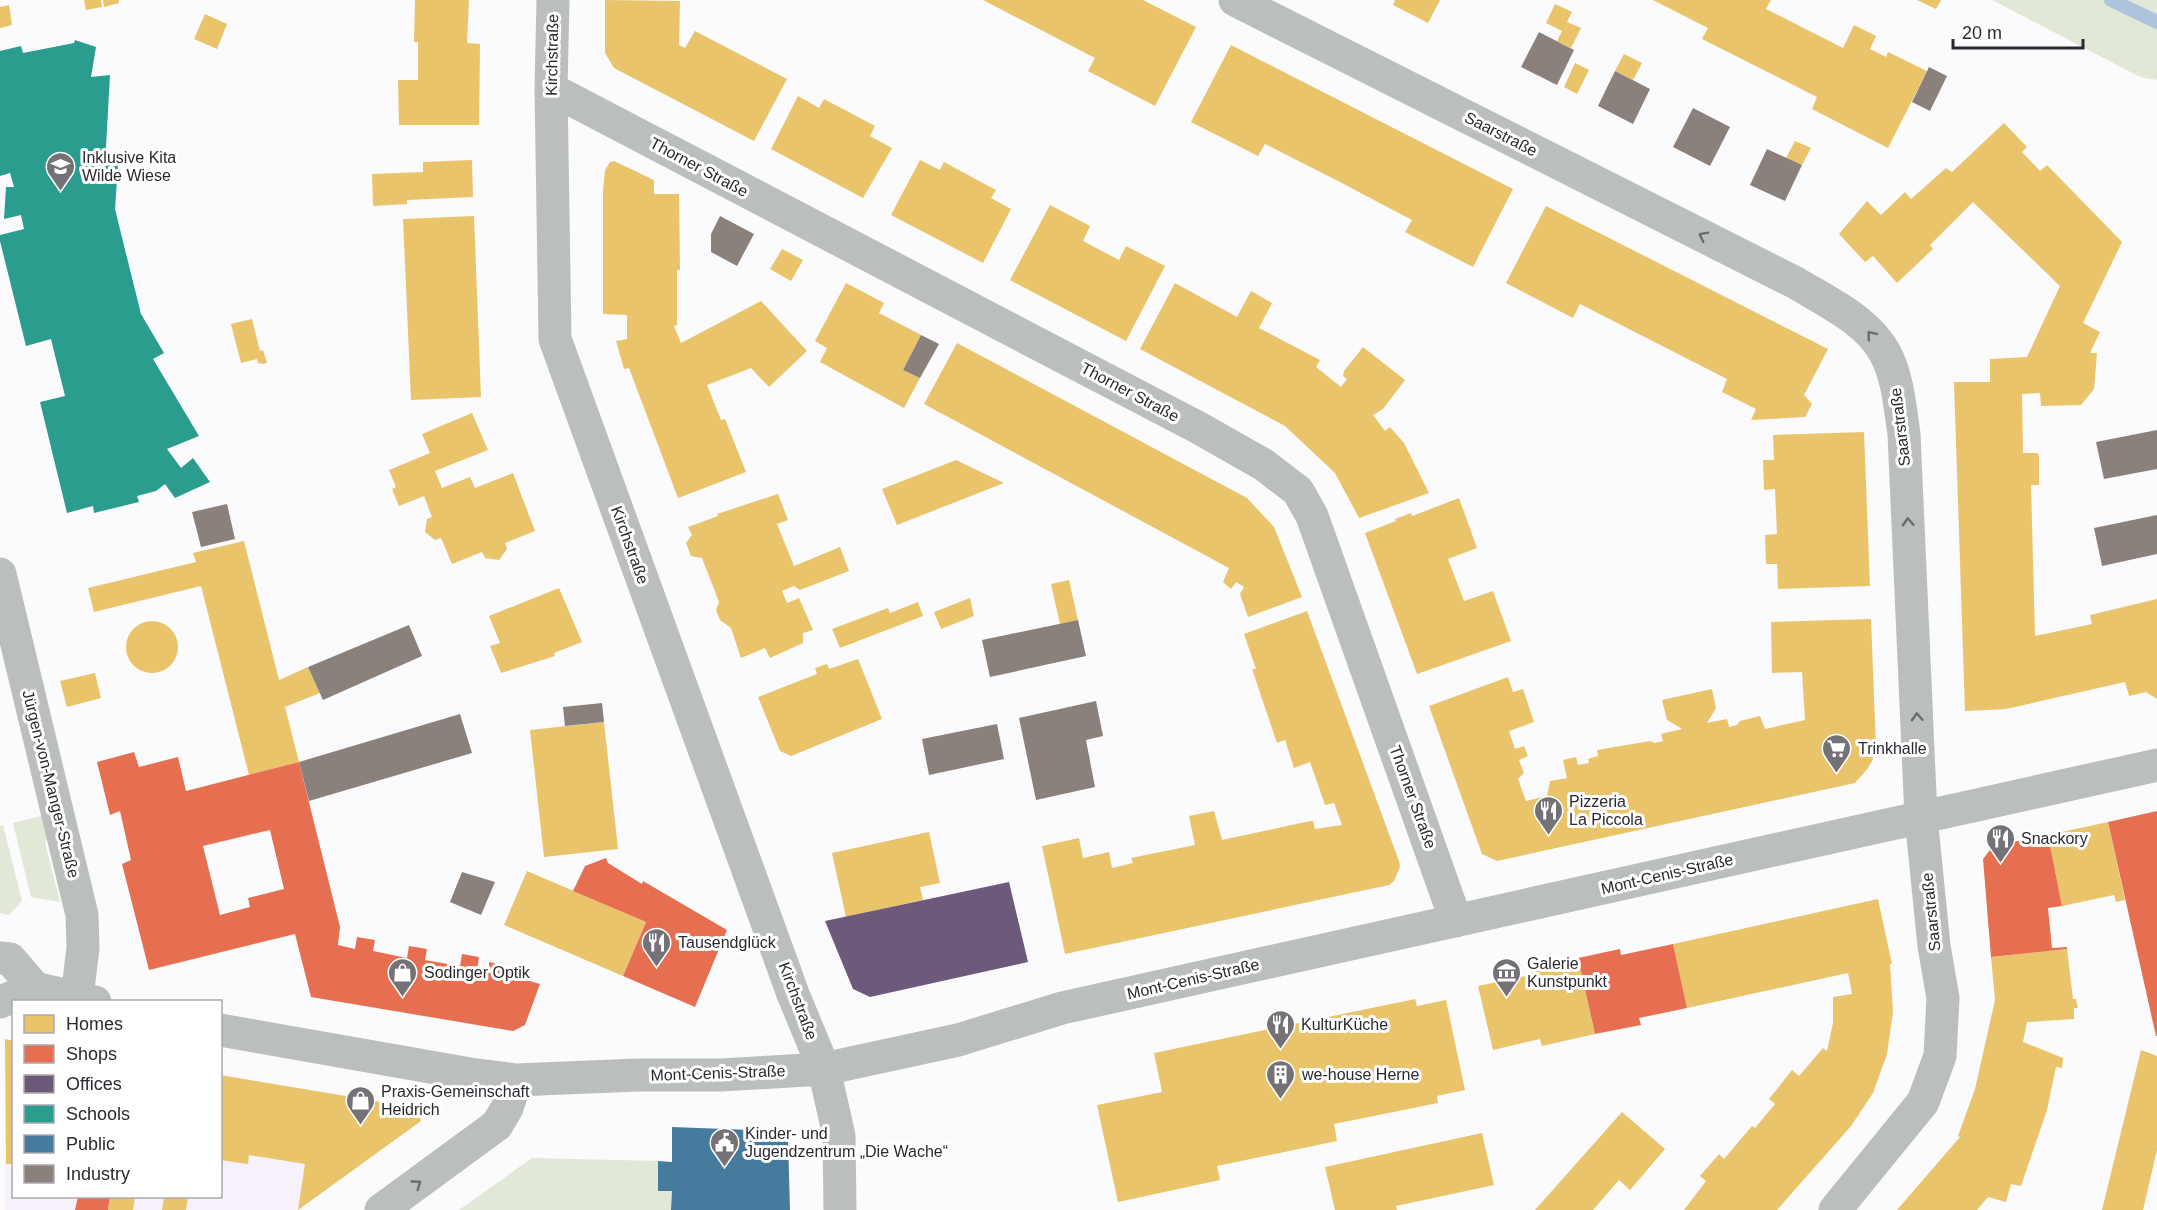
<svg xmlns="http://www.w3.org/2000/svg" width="2157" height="1210" viewBox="0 0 2157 1210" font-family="Helvetica,sans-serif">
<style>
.built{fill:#f6f1fb}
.green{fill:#e1e8d7}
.homes{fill:#e9c46a}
.shops{fill:#e76f51;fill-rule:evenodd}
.offices{fill:#6d597a}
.schools{fill:#2a9d8f}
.public{fill:#457b9d}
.industry{fill:#8a817c}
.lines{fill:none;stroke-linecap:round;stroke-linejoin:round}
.stream{stroke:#aec4dd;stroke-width:14}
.minor{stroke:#bbbfbc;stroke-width:33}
.oneway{stroke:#6c6c6f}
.labels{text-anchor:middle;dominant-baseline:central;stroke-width:6;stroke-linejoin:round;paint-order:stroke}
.street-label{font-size:16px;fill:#2c2830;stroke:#fff}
.poi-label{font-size:16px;fill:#2c2830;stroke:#fff;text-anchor:start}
</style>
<rect width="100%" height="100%" fill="#fbfafc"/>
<path class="built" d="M5 1039 13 1041 14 1196H220L221 1075 418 1108 421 1121 298 1210H6Z"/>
<path class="green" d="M1992 0H2157V80L2140 77Z
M45 815 50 835 45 842 60 902 31 897 13 823Z
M3 825 22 901 9 915 0 913V826Z
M532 1158 658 1161V1191H672L671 1210H459Z"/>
<path class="homes" d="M84 0H101L102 7 86 10Z
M103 0H119V3L104 7Z
M415 0H469L467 43 480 44 479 125H399L398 80H418V42H414Z
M605 0 680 1 679 45 685 48 695 31 787 79 754 141 614 68 605 53Z
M983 0H1143L1196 27 1155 106 1088 71 1095 58Z
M1395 0H1440L1428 23 1393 5Z
M1653 0H1771L1766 9 1843 48 1854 25 1876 36 1870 49 1886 57 1888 52 1927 71 1888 148 1812 109 1817 97 1702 39 1708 28Z
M1917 0H1941L1936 9Z
M1555 4 1572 12 1567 22 1581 28 1571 48 1557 41 1562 31 1546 23Z
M9 5 12 25 0 28V7Z
M205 14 227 24 217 49 194 39Z
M1231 45 1513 189 1473 267 1405 232 1412 220 1338 181 1265 144 1258 156 1191 122Z
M1624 54 1642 63 1633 80 1615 71Z
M1575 63 1589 70 1577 94 1564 87Z
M798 96 819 108 824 99 875 126 870 136 892 148 863 198 771 149Z
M2004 123 2027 147 2022 152 2040 171 2047 165 2122 242 2083 323 2100 332 2090 353H2097L2094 389 2081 405 2041 406 2040 393 2022 394 2023 453H2038L2039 456V485H2031L2035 636 2092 624 2090 615 2157 599V699L2146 692 2129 696 2125 682 2006 709 1965 711 1954 382H1990V359L2027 357 2060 286 1973 202 1930 245 1933 249 1897 283 1873 256 1865 262 1839 234 1867 201 1881 215 1905 192 1911 199 1946 168 1952 172Z
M1795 141 1811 148 1802 165 1786 158Z
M472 160 473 197 407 200V204L373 206 372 174 423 172V162Z
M920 160 940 170 944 162 996 190 991 198 1011 209 983 263 891 215Z
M614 161 654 180V194H679L680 270H677V325L674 326 681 343 761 301 807 351 769 387 751 368 707 385 721 420 725 419 746 472 678 498 629 368 624 369 616 341 627 339V315L603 314V192L605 170 610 162Z
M1050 205 1090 226 1083 241 1119 260 1126 246 1165 266 1126 341 1010 280Z
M1546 206 1828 349 1804 395 1812 404 1805 417 1751 420 1756 409 1722 392 1727 379 1580 304 1573 318 1506 283Z
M474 216 481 397 411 400 403 219Z
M782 249 803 260 791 281 770 269Z
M846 283 884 303 879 313 921 335 903 370 920 378 904 408 820 362 827 348 815 341Z
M1175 283 1237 317 1251 291 1272 303 1259 328 1320 360 1316 367 1341 387 1347 379 1343 376 1344 371 1363 347 1405 380 1383 409 1373 415 1385 431 1390 427 1404 443 1429 493 1359 518 1335 473 1285 426 1140 349Z
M252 319 260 351 263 350 267 363 263 364 258 363 257 359 241 363 231 324Z
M957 343 1247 498 1274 527 1302 597 1248 617 1240 594 1244 587 1236 582 1231 589 1223 582 1229 568 924 404Z
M472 413 488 450 435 471 442 488 470 477 475 488 513 473 535 531 505 543 507 549 499 560 485 558 482 552 452 564 441 538 435 540 425 532 427 519 432 517 424 496 399 506 392 489 396 487 389 470 430 453 422 434Z
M1864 432 1870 586 1778 589 1777 564H1766L1765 535 1777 534 1775 489 1764 490 1763 460H1774L1773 435Z
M956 460 1004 483 897 525 882 489Z
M778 494 788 520 777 524 794 566 840 547 849 571 800 590 794 586 782 591 787 603 799 598 813 630 803 633V643L770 658 765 648 741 658 731 628 720 620 716 610 719 602 702 558 691 556 686 543 692 535 688 527 718 516 717 514Z
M1459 498 1477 548 1448 559 1464 601 1493 591 1511 641 1417 674 1365 533 1396 521 1395 519 1411 513 1412 516Z
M244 541 279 680 308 667 320 693 285 707 299 762 249 775 201 586 94 612 88 588 196 562 193 553Z
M1069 580 1078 620 1060 624 1051 584Z
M559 588 582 642 554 653 555 656 501 673 490 646 500 643 489 616Z
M970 598 974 616 941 629 934 612Z
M918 602 923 616 840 648 832 629 888 608 890 613Z
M1307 611 1399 861 1400 867 1394 881 1389 885 1065 954 1042 846 1079 838 1083 858 1109 852 1112 868 1133 863 1131 858 1195 845 1189 816 1214 811 1222 840 1310 821H1313L1315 829 1342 825 1334 803 1325 805 1310 762 1294 768 1285 740 1277 743 1252 669H1256L1244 634Z
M1871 619 1876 748 1872 749 1873 759 1868 768 1855 783 1497 861 1482 854 1429 706 1508 677 1513 692 1523 689 1534 722 1509 731 1515 749 1524 746 1528 756 1519 760 1524 773 1518 779 1526 801 1547 796 1550 781 1567 778 1563 760 1576 757 1578 765 1589 763 1588 759 1598 756 1597 750 1650 741 1655 743 1663 741 1661 734 1682 729 1667 720 1662 700 1712 689 1716 708 1707 723 1727 719 1729 727 1737 725 1740 721 1760 716 1765 729 1805 720 1802 672 1772 673 1771 622Z
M126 647a26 26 0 1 1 52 0a26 26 0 1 1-52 0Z
M858 659 882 719 791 756 780 751 758 697 817 674 815 668 827 664 829 669Z
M95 673 101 698 67 707 60 681Z
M604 722 618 849 544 857 530 730Z
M2108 822 2125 900 2116 902 2114 895 2062 906 2048 835Z
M929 832 940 883 920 887 923 900 846 917 832 853Z
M527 871 646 922 623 976 504 925Z
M1878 899 1892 964H1890L1893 1012 1887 1054 1873 1093 1851 1126 1777 1210H1684L1706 1181 1700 1176 1719 1154 1724 1159 1752 1126 1755 1128 1775 1104 1769 1099 1792 1070 1799 1076 1823 1048 1827 1051 1833 1023V997L1852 994 1848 973 1687 1008 1673 944Z
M2067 949 2073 999H2076L2078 1008H2074V1019L2027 1022 2023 1042 2063 1058 2062 1068 2056 1067 2047 1110 2021 1186 2011 1184 2006 1202 1988 1197 1977 1210H1897L1960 1137 1958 1136 1975 1089 1995 1000 1991 957Z
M1578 958 1595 1034 1542 1046 1540 1039 1493 1050 1478 986 1531 975 1530 968Z
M1415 999 1417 1006 1446 1000 1465 1090 1437 1096 1438 1103 1334 1124 1337 1141 1217 1166 1220 1180 1118 1202 1097 1105 1162 1092 1154 1053Z
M5 1039 14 1041V1164H6Z
M2141 1050 2157 1056V1150L2143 1210H2102Z
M220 1075 418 1108 421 1121 298 1210 305 1164 249 1155 248 1164 220 1160Z
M1622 1112 1665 1149 1630 1190 1619 1180 1593 1210H1535Z
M1482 1133 1494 1185 1396 1206 1397 1210H1335L1325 1167Z
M110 1197H135L133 1210H108Z
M164 1197H188L186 1210H162Z"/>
<path class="shops" d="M134 752 139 767 178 757 186 791 299 762 340 927 338 945 355 949 357 937 375 940 373 951 407 958 409 946 427 949 425 960 460 966 462 954 479 957 477 970 489 971V962L506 966 505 974 540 984 525 1025 513 1031 311 997 295 934 149 970 122 864 131 860 120 811 110 815 97 762ZM270 830 284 889 248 898 250 907 220 915 203 846Z
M2157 811V1036H2156L2108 822Z
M2048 835 2062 906 2048 908 2052 948 2067 947V949L1991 957 1983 859 1993 846Z
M606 858 608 863 642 884 643 881 727 930 695 1007 623 976 646 922 573 891 585 866Z
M1673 944 1687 1008 1639 1018 1641 1025 1595 1034 1578 958 1620 949 1621 955Z
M78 1196H110L108 1210H75Z"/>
<path class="offices" d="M1009 882 1028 962 870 997 853 989 825 921Z"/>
<path class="schools" d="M75 40 96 47 91 77 110 75 105 165H118L115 209 141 314 164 353 153 359 199 436 167 449 181 468 193 458 210 482 175 498 165 484 156 491 137 496 139 502 94 513 93 506 67 513 40 402 65 396 51 339 26 346 0 241V235L24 229 21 215 4 219 6 187H14L10 173 0 176V51L21 46 23 53 74 43Z"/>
<path class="public" d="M672 1127 778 1131 788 1140 790 1210H671L672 1191H658V1161L672 1162Z"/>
<path class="industry" d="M1539 32 1574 50 1557 85 1521 67Z
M1929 67 1947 76 1930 111 1912 102Z
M1615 71 1650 89 1633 124 1598 106Z
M1693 108 1730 127 1710 166 1673 147Z
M1767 149 1802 165 1785 201 1750 185Z
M720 216 754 234 737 266 711 252V234Z
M921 335 939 344 920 378 903 370Z
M2157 430V469L2104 479 2096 442Z
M227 504 235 539 201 547 192 512Z
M2157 515V554L2102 566 2094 528Z
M1078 620 1086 656 990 677 982 640Z
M409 625 422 656 323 700 308 667Z
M1096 701 1103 736 1086 740 1095 787 1036 800 1019 718Z
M602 703 604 722 565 726 563 707Z
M460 714 472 753 309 801 299 762Z
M997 724 1004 759 929 775 922 739Z
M462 872 495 882 481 915 450 902Z"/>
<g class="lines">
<path class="stream" d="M2111 0 2157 22"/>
<path class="minor" d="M553 0 551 89 555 339 793 994 824 1069 839 1136 840 1210
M1235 0 1796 283C1827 302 1867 320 1885 353 1898 377 1900 408 1904 434L1921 817 1934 946 1943 998 1940 1056 1923 1102 1835 1210
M551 89 1199 428 1264 465 1298 491 1312 516 1456 921
M0 574 82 915 83 948 77 997
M0 958 10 959 35 988 95 1002
M0 1002 35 988
M220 1030 470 1074 516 1080 638 1075H721L824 1069 958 1040 1062 1008 2157 765
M381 1210 497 1125 507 1108 516 1080"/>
</g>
<defs><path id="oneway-chevron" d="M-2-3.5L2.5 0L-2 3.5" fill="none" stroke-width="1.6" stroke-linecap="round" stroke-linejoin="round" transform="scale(1.5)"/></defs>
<g class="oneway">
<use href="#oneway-chevron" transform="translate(1703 236) rotate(-153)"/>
<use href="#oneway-chevron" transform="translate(1871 335) rotate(-130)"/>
<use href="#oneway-chevron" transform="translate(1908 522) rotate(-93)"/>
<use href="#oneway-chevron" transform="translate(1917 717) rotate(-93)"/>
<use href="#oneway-chevron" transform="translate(417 1184) rotate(-36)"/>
</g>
<defs>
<symbol id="school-pin" viewBox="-11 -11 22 30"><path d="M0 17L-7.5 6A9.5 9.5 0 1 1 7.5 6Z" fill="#747277" stroke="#fff"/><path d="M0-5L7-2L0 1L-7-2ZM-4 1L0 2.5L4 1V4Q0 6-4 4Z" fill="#fff"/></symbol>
<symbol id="supermarket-pin" viewBox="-11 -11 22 30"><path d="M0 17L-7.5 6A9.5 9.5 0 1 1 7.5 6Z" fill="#747277" stroke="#fff"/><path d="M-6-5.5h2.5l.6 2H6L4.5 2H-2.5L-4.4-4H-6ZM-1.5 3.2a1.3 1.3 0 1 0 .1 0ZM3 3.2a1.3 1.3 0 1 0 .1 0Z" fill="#fff"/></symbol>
<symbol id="restaurant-pin" viewBox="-11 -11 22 30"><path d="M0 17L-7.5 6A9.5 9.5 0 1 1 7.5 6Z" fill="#747277" stroke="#fff"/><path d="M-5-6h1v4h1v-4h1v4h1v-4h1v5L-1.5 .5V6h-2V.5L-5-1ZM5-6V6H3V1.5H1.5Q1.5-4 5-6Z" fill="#fff"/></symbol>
<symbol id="shop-pin" viewBox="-11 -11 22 30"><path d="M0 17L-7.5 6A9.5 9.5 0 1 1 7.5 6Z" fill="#747277" stroke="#fff"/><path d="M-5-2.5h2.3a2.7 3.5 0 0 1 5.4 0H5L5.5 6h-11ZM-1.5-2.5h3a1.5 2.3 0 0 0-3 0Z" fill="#fff"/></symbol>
<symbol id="museum-pin" viewBox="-11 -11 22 30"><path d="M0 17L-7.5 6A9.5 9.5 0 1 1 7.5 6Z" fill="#747277" stroke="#fff"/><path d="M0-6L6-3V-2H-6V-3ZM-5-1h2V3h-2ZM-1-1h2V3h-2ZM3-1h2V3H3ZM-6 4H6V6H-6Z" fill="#fff"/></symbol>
<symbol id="building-pin" viewBox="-11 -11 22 30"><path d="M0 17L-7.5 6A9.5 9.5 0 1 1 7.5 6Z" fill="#747277" stroke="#fff"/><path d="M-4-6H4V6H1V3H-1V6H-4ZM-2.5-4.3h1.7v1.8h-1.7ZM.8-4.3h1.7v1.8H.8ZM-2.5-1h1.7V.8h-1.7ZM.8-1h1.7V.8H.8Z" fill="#fff"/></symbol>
<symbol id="civic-pin" viewBox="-11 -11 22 30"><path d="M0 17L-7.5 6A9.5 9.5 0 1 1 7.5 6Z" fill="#747277" stroke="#fff"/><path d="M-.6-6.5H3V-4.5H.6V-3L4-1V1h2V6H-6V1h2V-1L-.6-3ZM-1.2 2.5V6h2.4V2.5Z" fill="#fff"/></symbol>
</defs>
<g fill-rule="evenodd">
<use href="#school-pin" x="44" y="150" width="33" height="45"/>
<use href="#supermarket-pin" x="1820" y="732" width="33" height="45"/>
<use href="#restaurant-pin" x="1532" y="794" width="33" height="45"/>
<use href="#restaurant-pin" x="1984" y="822" width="33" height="45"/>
<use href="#restaurant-pin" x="640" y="926" width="33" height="45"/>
<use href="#shop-pin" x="386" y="956" width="33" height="45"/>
<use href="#museum-pin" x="1490" y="956" width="33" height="45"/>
<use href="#restaurant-pin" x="1264" y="1008" width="33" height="45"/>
<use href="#building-pin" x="1264" y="1058" width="33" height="45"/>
<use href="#shop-pin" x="344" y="1084" width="33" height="45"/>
<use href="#civic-pin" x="708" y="1126" width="33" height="45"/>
</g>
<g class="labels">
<g class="street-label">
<text transform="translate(552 55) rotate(-89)">Kirchstraße</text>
<text transform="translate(1501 134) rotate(27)">Saarstraße</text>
<text transform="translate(699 167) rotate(28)">Thorner Straße</text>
<text transform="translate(1130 392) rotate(28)">Thorner Straße</text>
<text transform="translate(1900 427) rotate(-97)">Saarstraße</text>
<text transform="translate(630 545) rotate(70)">Kirchstraße</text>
<text transform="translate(51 784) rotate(76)">Jürgen-von-Manger-Straße</text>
<text transform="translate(1413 797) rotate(70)">Thorner Straße</text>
<text transform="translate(1667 874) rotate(-13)">Mont-Cenis-Straße</text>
<text transform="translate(1931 912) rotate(-96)">Saarstraße</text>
<text transform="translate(1193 979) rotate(-13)">Mont-Cenis-Straße</text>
<text transform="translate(798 1001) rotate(69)">Kirchstraße</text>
<text transform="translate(718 1073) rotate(-2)">Mont-Cenis-Straße</text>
</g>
<g class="poi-label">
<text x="82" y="157">Inklusive Kita<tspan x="82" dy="18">Wilde Wiese</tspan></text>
<text x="1858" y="748">Trinkhalle</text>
<text x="1569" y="801">Pizzeria<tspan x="1569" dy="18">La Piccola</tspan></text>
<text x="2021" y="838">Snackory</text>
<text x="678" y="942">Tausendglück</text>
<text x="1527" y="963">Galerie<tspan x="1527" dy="18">Kunstpunkt</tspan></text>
<text x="424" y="972">Sodinger Optik</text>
<text x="1301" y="1024">KulturKüche</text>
<text x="1302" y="1074">we-house Herne</text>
<text x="381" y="1091">Praxis-Gemeinschaft<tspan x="381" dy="18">Heidrich</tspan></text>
<text x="745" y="1133">Kinder- und<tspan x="745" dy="18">Jugendzentrum „Die Wache“</tspan></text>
</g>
</g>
<rect x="12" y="1000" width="210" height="198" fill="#ffffff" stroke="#aba9ac" stroke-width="1.5"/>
<rect x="24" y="1015" width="30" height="18" fill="#e9c46a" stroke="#aba9ac" stroke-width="1.5"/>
<text x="66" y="1030" font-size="18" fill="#2c2830">Homes</text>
<rect x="24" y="1045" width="30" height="18" fill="#e76f51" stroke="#aba9ac" stroke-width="1.5"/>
<text x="66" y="1060" font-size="18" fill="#2c2830">Shops</text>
<rect x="24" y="1075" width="30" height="18" fill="#6d597a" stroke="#aba9ac" stroke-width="1.5"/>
<text x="66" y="1090" font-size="18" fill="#2c2830">Offices</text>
<rect x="24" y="1105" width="30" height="18" fill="#2a9d8f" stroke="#aba9ac" stroke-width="1.5"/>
<text x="66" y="1120" font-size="18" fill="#2c2830">Schools</text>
<rect x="24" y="1135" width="30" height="18" fill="#457b9d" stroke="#aba9ac" stroke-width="1.5"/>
<text x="66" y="1150" font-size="18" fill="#2c2830">Public</text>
<rect x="24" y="1165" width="30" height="18" fill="#8a817c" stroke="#aba9ac" stroke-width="1.5"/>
<text x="66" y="1180" font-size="18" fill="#2c2830">Industry</text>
<path d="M1953 39v9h130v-9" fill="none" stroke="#2c2830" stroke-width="3"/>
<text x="1962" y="39" font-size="18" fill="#2c2830" stroke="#ffffff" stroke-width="4.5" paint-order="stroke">20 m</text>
</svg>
